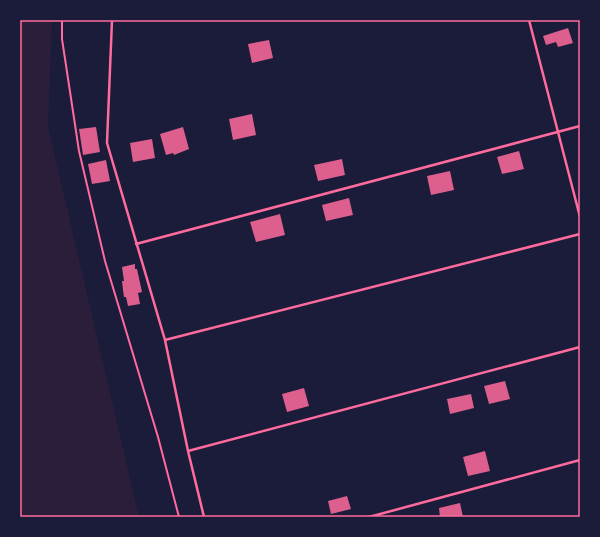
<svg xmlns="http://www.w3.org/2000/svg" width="600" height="537" viewBox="0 0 600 537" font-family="'Work Sans',sans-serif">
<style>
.green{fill:#2a1e3b}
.building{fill:#dd5f8e}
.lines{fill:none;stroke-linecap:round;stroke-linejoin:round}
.path{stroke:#ff6b9d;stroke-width:2}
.service{stroke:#ff6b9d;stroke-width:2.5}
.neatline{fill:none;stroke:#ff6b9d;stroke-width:1.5}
</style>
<rect width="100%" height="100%" fill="#1b1b3a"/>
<path class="green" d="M20 20H52L48 127 139 517H20Z"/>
<path class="building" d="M568 28 573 43 558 47 556 42 546 45 543 36Z
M269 40 273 58 252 63 248 44Z
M252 114 256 135 233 140 229 119Z
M96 127 100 152 83 155 79 129Z
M183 127 189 149 174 155 173 153 166 155 160 134Z
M152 139 155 158 133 162 130 143Z
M519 151 524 169 502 174 497 157Z
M342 159 345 175 318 181 314 165Z
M106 160 110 181 92 184 88 164Z
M450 171 454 190 431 195 427 176Z
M349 198 353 215 326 221 322 205Z
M280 214 285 235 256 242 250 222Z
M135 264V269H137L142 292 138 293 140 304 128 306 126 297H124L123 290 122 281H124L122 267Z
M505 381 510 399 489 404 484 386Z
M304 388 309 406 287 412 282 394Z
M471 394 474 408 450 414 447 399Z
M485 451 490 471 468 476 463 457Z
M347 496 351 509 331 514 328 501Z
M460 503 463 517H440L439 508Z"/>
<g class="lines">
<path class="path" d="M62 20V39L79 151 105 261 158 437 179 517"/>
<path class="service" d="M112 20 107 143 165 340 188 451 204 517
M529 20 580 217
M136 244 580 126
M165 340 580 234
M188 451 580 347
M369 517 580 460"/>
</g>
<rect width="600" height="537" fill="none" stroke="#1b1b3a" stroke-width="42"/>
<rect x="21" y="21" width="558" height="495" class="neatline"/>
</svg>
